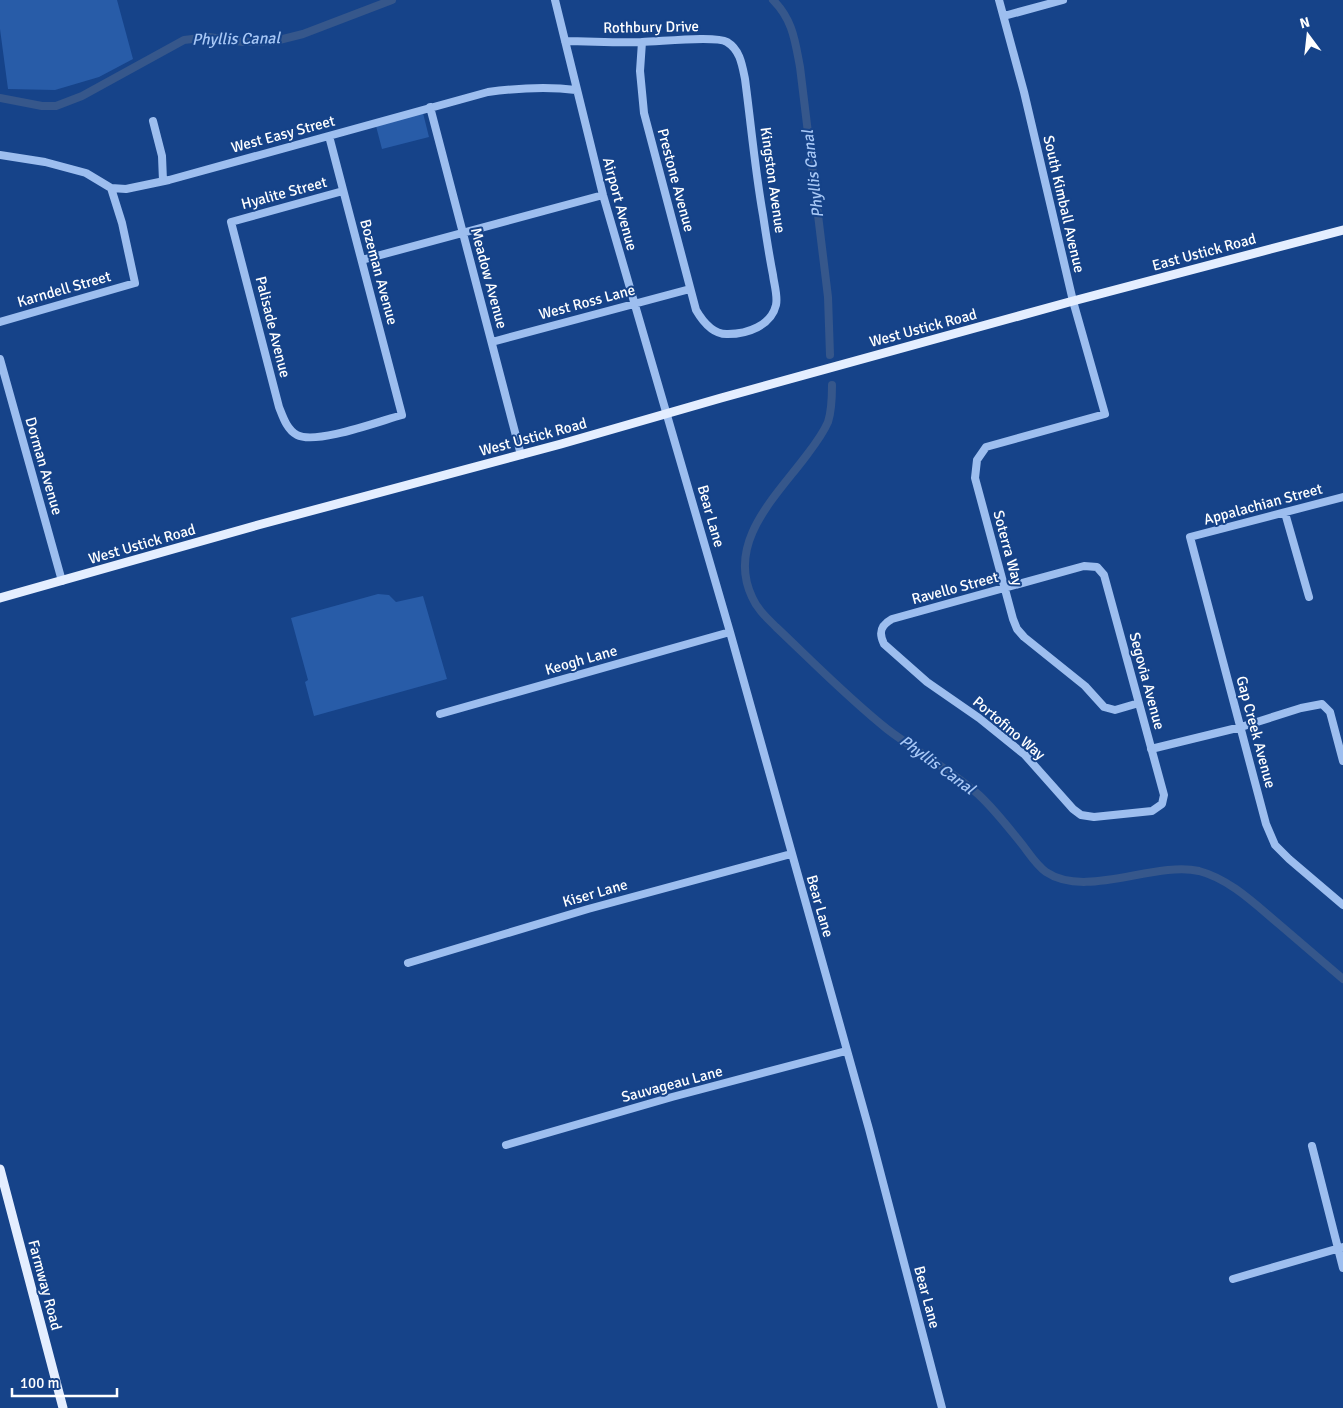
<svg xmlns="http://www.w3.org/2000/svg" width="1343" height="1408" viewBox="0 0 1343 1408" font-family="Signika,sans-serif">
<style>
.green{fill:#285ca8}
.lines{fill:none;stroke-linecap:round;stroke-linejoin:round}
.canal{stroke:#36578b;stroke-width:8}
.minor{stroke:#9dbeef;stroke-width:8}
.major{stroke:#e4eeff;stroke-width:9}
.labels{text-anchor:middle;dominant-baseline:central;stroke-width:4;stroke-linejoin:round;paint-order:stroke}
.street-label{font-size:15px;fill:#fff;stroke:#164389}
.water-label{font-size:16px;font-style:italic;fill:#a8c8f6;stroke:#164389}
</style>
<rect width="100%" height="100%" fill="#164389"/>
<path class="green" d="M0 0H117L133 59 99 77 55 90 8 89 0 29Z
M423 113 429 137 382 149 376 126Z
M378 594 389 595 396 602 423 596 447 679 314 716 305 682 308 680 291 618Z"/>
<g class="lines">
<path class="canal" d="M773 0C793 20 795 41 800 67L828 297 830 355
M0 98 42 106H56L82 96 184 40 209 37 243 42 275 41 303 34 392 0
M832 385C832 397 832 410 828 422 822 436 812 448 803 460 773 499 727 544 752 597 757 609 767 618 776 627 812 661 848 698 887 729 917 752 951 770 979 795 995 810 1008 827 1021 843 1029 853 1036 865 1046 872 1086 899 1154 861 1199 871 1230 879 1256 905 1280 925 1301 943 1322 961 1343 979"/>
<path class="minor" d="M555 0 603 195 730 632 869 1129 942 1408
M999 0 1024 92 1073 301 1105 414 986 447 977 460 975 478 1013 619 1017 629 1024 637 1085 686 1104 707 1115 710 1139 703
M1004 16 1063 0
M565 41C590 41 616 43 642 42 658 42 715 35 727 42 740 50 742 64 745 79 751 124 755 170 763 215 766 235 769 255 773 275 774 284 778 296 776 305 771 326 747 334 728 334 713 335 703 322 696 310L644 113 640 71 642 42
M430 107 521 455
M153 121 162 156 163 181
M329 136 402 415C380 421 316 445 297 435 287 430 283 417 279 407L231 222 343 191
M0 155 45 162 86 173 111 188 126 189 169 180 488 92C518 88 546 86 576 90
M362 260 603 195
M0 322 135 283 122 223 111 188
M492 342 690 289
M0 359 62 581
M1343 497 1190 537 1266 824 1275 845 1289 859 1343 905
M1285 513 1309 597
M1084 566 1097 567 1104 575 1164 795 1162 804 1152 811 1094 817 1081 815 1073 809 1025 755 979 718 927 682 884 644C878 632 881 625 892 619Z
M440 714 730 632
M1151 749 1241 727 1301 708 1322 704 1330 712 1343 761
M408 963 588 909 791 854
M506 1145 672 1097 846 1051
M1312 1146 1343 1268
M1233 1279 1343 1247"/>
<path class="major" d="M0 598 258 525 561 444 721 398 1073 301 1343 230
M0 1169 63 1408"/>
</g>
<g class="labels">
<g class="street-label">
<text transform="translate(651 27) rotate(-1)">Rothbury Drive</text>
<text transform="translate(283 134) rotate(-15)">West Easy Street</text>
<text transform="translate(676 180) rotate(75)">Prestone Avenue</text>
<text transform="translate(773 180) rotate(82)">Kingston Avenue</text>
<text transform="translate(284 193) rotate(-15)">Hyalite Street</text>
<text transform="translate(620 204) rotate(75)">Airport Avenue</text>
<text transform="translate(1064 204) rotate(77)">South Kimball Avenue</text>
<text transform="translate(1204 252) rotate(-15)">East Ustick Road</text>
<text transform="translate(379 272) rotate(75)">Bozeman Avenue</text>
<text transform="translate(489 278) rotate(75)">Meadow Avenue</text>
<text transform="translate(64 289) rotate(-16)">Karndell Street</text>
<text transform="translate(587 302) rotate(-15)">West Ross Lane</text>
<text transform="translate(273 327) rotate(76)">Palisade Avenue</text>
<text transform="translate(923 328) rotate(-15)">West Ustick Road</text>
<text transform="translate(533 437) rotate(-15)">West Ustick Road</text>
<text transform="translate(44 466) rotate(74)">Dorman Avenue</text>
<text transform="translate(1263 504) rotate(-15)">Appalachian Street</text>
<text transform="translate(711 516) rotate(74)">Bear Lane</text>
<text transform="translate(142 544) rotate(-16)">West Ustick Road</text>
<text transform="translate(1008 548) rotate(75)">Soterra Way</text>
<text transform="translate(955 588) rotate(-15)">Ravello Street</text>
<text transform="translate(581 660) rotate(-16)">Keogh Lane</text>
<text transform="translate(1147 681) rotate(75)">Segovia Avenue</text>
<text transform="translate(1009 728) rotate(40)">Portofino Way</text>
<text transform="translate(1256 732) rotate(75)">Gap Creek Avenue</text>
<text transform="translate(595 893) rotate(-16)">Kiser Lane</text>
<text transform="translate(820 906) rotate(74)">Bear Lane</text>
<text transform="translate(672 1084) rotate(-15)">Sauvageau Lane</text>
<text transform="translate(45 1285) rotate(75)">Farmway Road</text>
<text transform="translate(927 1297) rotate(75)">Bear Lane</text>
</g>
<g class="water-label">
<text transform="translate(236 39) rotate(-1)">Phyllis Canal</text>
<text transform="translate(813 174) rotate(-97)">Phyllis Canal</text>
<text transform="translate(937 765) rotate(36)">Phyllis Canal</text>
</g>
</g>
<g transform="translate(1308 35) rotate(345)" stroke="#164389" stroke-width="4" paint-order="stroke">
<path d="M0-4L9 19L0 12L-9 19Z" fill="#ffffff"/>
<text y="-8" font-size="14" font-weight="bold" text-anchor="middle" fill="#ffffff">N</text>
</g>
<path d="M12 1388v8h105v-8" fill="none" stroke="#ffffff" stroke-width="2.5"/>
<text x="20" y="1388" font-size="15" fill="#ffffff" stroke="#164389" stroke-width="4" paint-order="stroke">100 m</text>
</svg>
